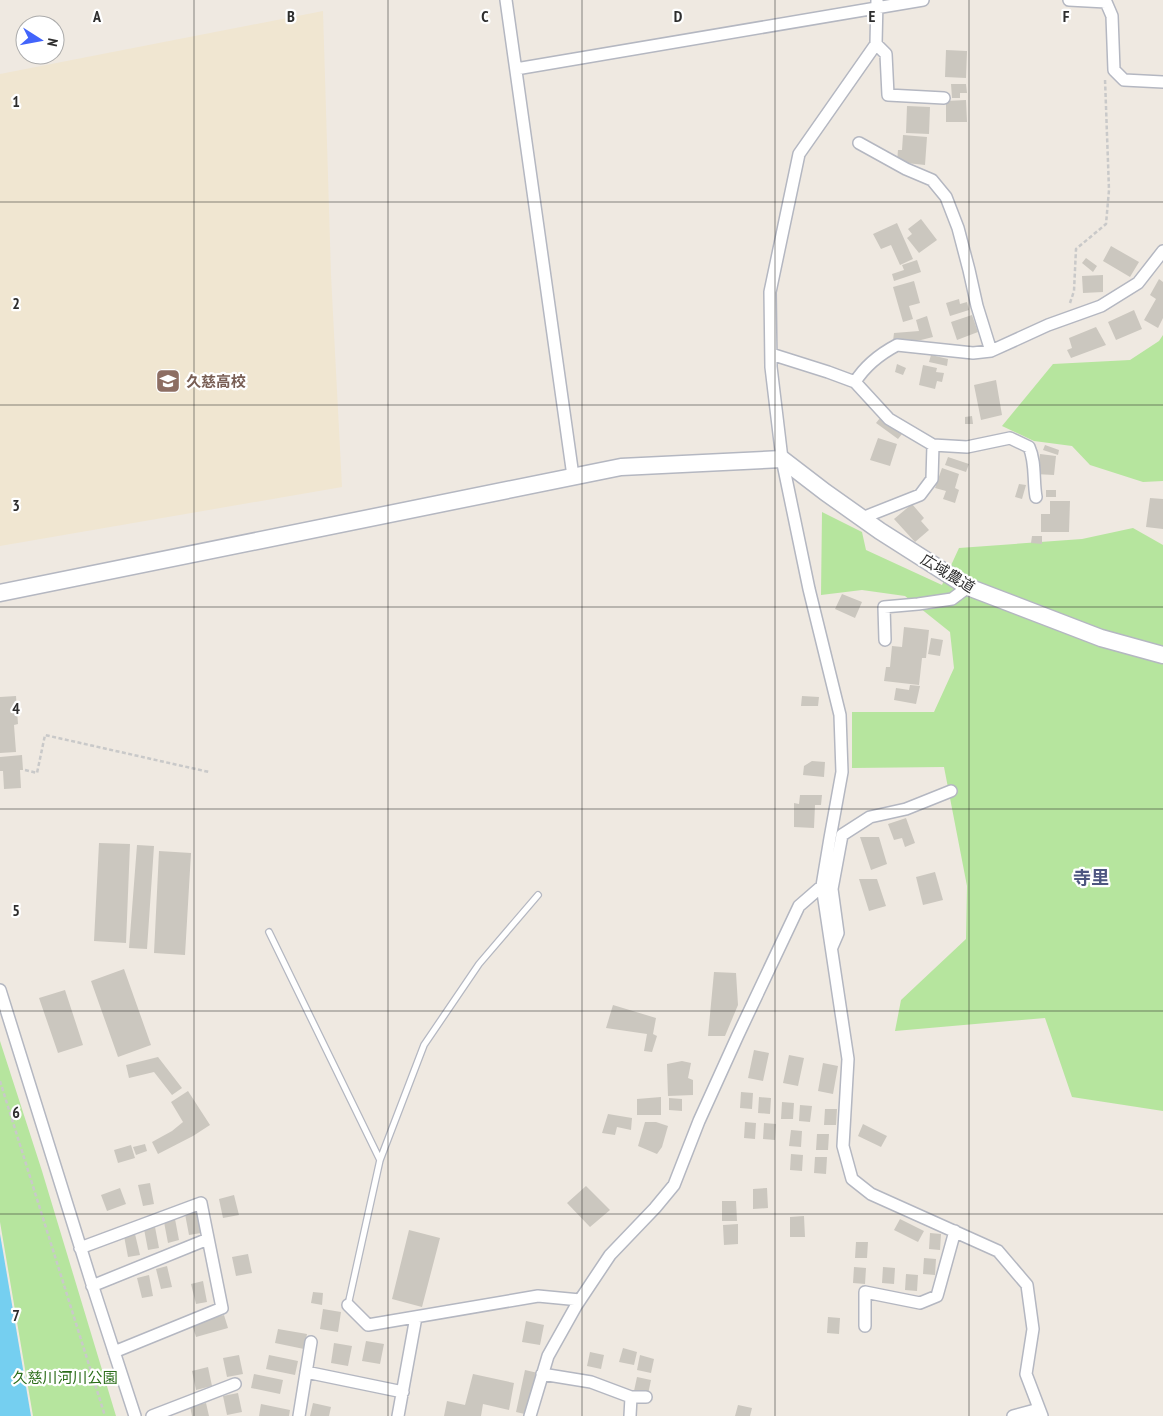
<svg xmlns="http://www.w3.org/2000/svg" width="1163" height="1416" viewBox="0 0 1163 1416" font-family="'PT Sans Narrow','Noto Sans JP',sans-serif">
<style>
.education{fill:#f0e6d1}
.green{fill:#b6e59e}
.water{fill:#75cff0}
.building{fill:#cbc7bf}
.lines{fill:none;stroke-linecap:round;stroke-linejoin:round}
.lane-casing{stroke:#b4b7c1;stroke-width:8}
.street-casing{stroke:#b4b7c1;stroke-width:14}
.secondary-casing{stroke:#b4b7c1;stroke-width:19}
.path{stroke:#c9c9c9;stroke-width:2.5;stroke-dasharray:4 2.5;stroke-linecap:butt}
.lane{stroke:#fff;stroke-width:5.5}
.street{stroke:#fff;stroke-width:11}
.secondary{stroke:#fff;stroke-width:16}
.grid{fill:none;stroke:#2e2e2e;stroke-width:1;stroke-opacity:0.55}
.labels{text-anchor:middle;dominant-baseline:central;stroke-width:4.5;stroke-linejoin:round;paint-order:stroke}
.education-label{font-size:15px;font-weight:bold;fill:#785e54;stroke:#fff;text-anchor:start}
.street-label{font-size:15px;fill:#2e2e2e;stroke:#fff}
.park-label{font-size:15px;fill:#2c6e1b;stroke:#fff}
.quarter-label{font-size:18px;font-weight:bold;fill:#4d5680;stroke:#fff}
.grid-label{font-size:16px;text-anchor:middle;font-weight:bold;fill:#2e2e2e;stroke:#fff;stroke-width:4.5;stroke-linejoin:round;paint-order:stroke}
</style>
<rect width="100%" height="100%" fill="#efe9e1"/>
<path class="education" d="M323 11 331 275 342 487 0 546V74Z"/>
<path class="green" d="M1163 335V481L1143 482 1090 465 1072 446 1034 441 1002 426 1053 364 1130 360 1159 341Z
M822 512 862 532 866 550 942 585 959 548 1082 539 1133 528 1163 545V1111L1072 1097 1045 1018 895 1031 901 1000 966 939 967 886 944 767 852 768V712H934L954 668 950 632 905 596 862 590 821 595Z
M0 1041 42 1171 116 1416H33L0 1222Z"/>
<path class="water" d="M0 1234 31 1416H0Z"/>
<path class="building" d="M946 50 967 51 966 78 945 77Z
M951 84H966L967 93H960V98H952Z
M966 100 967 122H946V101Z
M907 106 930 107 929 134 906 133Z
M903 135 927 137 925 165 897 162 898 150H902Z
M921 219 937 240 919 253 907 238 912 234 908 229Z
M897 223 913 259 900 265 891 245 881 249 873 234Z
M1111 246 1139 262 1130 277 1103 261Z
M1086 258 1097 266 1093 272 1082 263Z
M917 260 921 272 894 281 892 274 904 270 902 265Z
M1103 275V292L1083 293 1082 276Z
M1159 279 1163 282V318L1158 328 1144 320 1156 299 1150 295Z
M914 281 920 303 909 306 913 319 903 322 893 287Z
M959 299 960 304 967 302 969 310 950 316 946 303Z
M1134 310 1142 329 1116 340 1108 322Z
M972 315 978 332 957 340 951 322Z
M927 316 933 337 921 340 893 341 894 333 919 331 916 320Z
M1096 327 1106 345 1071 358 1067 350 1072 348 1069 338Z
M931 355 948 359 947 366 929 362Z
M897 364 906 368 903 375 895 372Z
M923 365 937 368 936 372 944 373 942 382 937 381 935 389 919 385Z
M996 380 1002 415 981 420 974 385Z
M972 416 973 424H965V417Z
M880 418 902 434 898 439 876 423Z
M878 438 897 444 890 466 870 460Z
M1045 445 1059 450 1058 455 1043 450Z
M1040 454 1056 456 1054 475 1035 474V462H1039Z
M948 457 969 464 966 472 945 465Z
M942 468 959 474 955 488 959 490 955 503 943 499 946 491 935 488Z
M1019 484 1026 485 1022 499 1015 497Z
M1046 490H1056V497H1046Z
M1150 498 1163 499V529L1146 527Z
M1050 501H1070L1069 532H1041V514H1050Z
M912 504 924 518 921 521 929 530 915 542 894 519Z
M1032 536H1042V544L1031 543Z
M842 594 862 602 855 618 835 609Z
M904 627 929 630 926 658H922L919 685 884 681 886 667H890L892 646 902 647Z
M931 638 943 640 940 656 928 654Z
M910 685 920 686 916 704 894 700 896 688 909 690Z
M16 696 18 724 14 725 16 752 0 753V697Z
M802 696 819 697 818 706H801Z
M22 755 23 770H20L21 788 4 789 3 771H0V757Z
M812 761 825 762 824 777 803 775 804 766Z
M800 795H822L821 805H815L814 828 794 827V803L799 804Z
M906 818 915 843 905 847 902 838 894 840 888 824Z
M860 837H879L887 864 871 870Z
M99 843 130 844 126 943 94 941Z
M137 845 154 846 147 949 129 948Z
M159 851 191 853 185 955 154 953Z
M935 872 943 900 923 905 916 877Z
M859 879H877L886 906 869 911Z
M124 969 151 1045 118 1057 91 981Z
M714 972 736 973 738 1005 725 1036H708Z
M65 990 83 1045 58 1053 39 998Z
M613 1005 656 1018 653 1034 657 1036 652 1052 644 1051 647 1034 606 1028Z
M754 1050 769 1053 763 1081 748 1078Z
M789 1055 804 1058 798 1086 783 1083Z
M158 1057 182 1088 172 1095 154 1072 129 1078 126 1065Z
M682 1061 691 1063 688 1078 693 1080V1095L668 1096 667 1064Z
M823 1063 838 1066 833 1094 818 1091Z
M188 1091 210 1125 193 1136 158 1154 152 1142 172 1131 183 1122 171 1102Z
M741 1092 753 1093 752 1109 740 1108Z
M661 1097V1115H637V1099Z
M759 1097 771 1098 770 1114 758 1113Z
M669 1098 682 1099V1111L669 1110Z
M782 1102 794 1103 793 1119H781Z
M800 1105 812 1106 810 1122 799 1121Z
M825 1109H837L836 1125H824Z
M608 1114 632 1118 631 1130 617 1127 615 1135 602 1133Z
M645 1122H656L668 1126 662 1147 657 1154 638 1146Z
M745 1122 756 1123 755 1139 744 1138Z
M764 1123 776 1124 775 1140 763 1139Z
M863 1124 887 1136 881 1147 858 1136Z
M791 1130 802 1131 801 1147 789 1146Z
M817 1134H829L828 1150H816Z
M145 1144 147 1151 136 1155 133 1147Z
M131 1145 135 1158 118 1163 114 1150Z
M791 1154 803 1155 802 1171 790 1170Z
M815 1157H827L826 1174 814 1173Z
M150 1183 154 1204 143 1206 138 1185Z
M586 1186 610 1210 590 1227 567 1203Z
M120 1188 126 1204 107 1211 101 1195Z
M767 1188 768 1208 753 1209V1189Z
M234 1195 239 1215 223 1218 219 1199Z
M722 1201H736L737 1221H722Z
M197 1212 201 1233 189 1235 185 1214Z
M804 1216 805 1237H790V1217Z
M175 1219 179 1240 168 1243 164 1222Z
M900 1219 924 1231 918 1242 894 1230Z
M738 1224V1244L724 1245 723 1225Z
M155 1227 159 1248 148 1250 144 1229Z
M409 1230 440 1238 422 1307 392 1299Z
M930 1233 941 1234 940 1250 929 1249Z
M135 1234 140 1255 128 1257 124 1236Z
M856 1242H868L867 1258H855Z
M248 1254 252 1273 236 1276 232 1257Z
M924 1258 936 1259 935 1275 923 1274Z
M167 1266 172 1287 161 1289 156 1269Z
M854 1267 866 1268 865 1284 853 1283Z
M883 1267 895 1268 894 1284 882 1283Z
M906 1274 918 1275 917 1291 905 1290Z
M149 1275 153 1296 142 1298 137 1278Z
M203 1281 207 1302 196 1304 191 1284Z
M313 1292 323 1293 322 1305 311 1303Z
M323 1309 341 1312 338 1332 320 1329Z
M224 1315 228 1328 196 1337 192 1324Z
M828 1317 840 1318 839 1334 827 1333Z
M526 1321 544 1325 540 1345 522 1342Z
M278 1329 307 1334 304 1349 275 1343Z
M366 1341 384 1344 380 1364 362 1361Z
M334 1343 352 1346 348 1366 331 1363Z
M623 1348 637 1352 634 1365 619 1362Z
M590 1352 604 1355 601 1369 587 1366Z
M239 1355 243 1374 227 1377 223 1358Z
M269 1355 298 1361 295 1375 266 1369Z
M640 1355 654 1359 651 1373 637 1370Z
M208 1367 212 1386 196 1390 192 1371Z
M525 1370 538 1373 529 1415 516 1412Z
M254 1374 283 1380 280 1394 251 1388Z
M473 1374 514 1383 509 1410 483 1404 481 1416H444L447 1401 465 1405Z
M637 1377 651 1380 648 1394 634 1391Z
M238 1393 242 1412 227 1415 223 1396Z
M206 1403 209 1416H192L190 1406Z
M313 1403 331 1407 329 1416H310Z
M261 1404 290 1410 289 1416H259Z
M738 1405 752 1408 750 1416H735Z"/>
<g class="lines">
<defs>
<path id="lane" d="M269 932 380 1160
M348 1305 380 1160 424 1045 479 964 538 895"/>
<path id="street" d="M506 0 573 476
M877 0 876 44 799 154 770 292 771 367 782 459 809 589 840 715 842 772 830 838 822 886 848 1059 843 1146 852 1179 871 1194 998 1251 1027 1285 1033 1329 1026 1374 1042 1416
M1069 0 1106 2 1112 16 1114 70 1124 80 1163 82
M876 44 886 54 888 95 944 98
M516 69 923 0
M859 143 906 169 932 180 946 197 958 228 969 270 977 306 991 351
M771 354 828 372 855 382C865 366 880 354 897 345L973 353 991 351 1048 325 1101 306 1138 283 1163 251
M855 382 889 419 933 445 967 447 1010 438 1029 447C1036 462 1033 481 1036 497
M862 518 920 495 932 479 933 445
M885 640 884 607 918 604 952 599 968 587
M832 947 838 933 832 889 842 835 870 817 906 809 951 791
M0 990 91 1281 135 1416
M80 1248 201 1203 222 1308 114 1352
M92 1286 208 1239
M348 1305 368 1325 538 1296 580 1300
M865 1326V1292L920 1303 937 1296 955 1231
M306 1372 403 1392
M542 1374 591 1382 631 1397H646
M152 1416 235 1384
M299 1416 311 1342
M398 1416 416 1317
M530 1416 548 1356 576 1306 610 1255 655 1208 674 1185 699 1121 738 1035 799 906 822 886
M630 1416 631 1397
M1013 1416 1039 1409"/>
<path id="secondary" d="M0 593 621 467 782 459 825 492 880 531 968 587 1101 638 1163 655"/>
</defs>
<use href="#lane" class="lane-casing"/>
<use href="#street" class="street-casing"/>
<use href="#secondary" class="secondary-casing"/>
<path class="path" d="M1070 303 1074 291 1076 249 1106 224 1109 190 1105 79
M25 770 37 773 45 735 209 772
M0 1081 105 1416"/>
<use href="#lane" class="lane"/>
<use href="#street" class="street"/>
<use href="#secondary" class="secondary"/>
</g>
<path class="grid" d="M194 0V1416M388 0V1416M582 0V1416M775 0V1416M969 0V1416M0 202H1163M0 405H1163M0 607H1163M0 809H1163M0 1011H1163M0 1214H1163"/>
<defs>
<symbol id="school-square" viewBox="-11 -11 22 22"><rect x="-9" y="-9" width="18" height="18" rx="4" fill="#8d6e63" stroke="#fff"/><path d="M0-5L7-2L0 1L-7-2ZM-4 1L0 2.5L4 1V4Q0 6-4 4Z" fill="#fff"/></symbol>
</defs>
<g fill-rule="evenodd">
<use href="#school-square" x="154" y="367" width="28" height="28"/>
</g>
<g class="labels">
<g class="education-label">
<text x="186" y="381">久慈高校</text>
</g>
<g class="street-label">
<text transform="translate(948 573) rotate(31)">広域農道</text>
</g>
<g class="park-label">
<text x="65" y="1377">久慈川河川公園</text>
</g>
<g class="quarter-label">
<text x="1091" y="877">寺里</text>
</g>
</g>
<g class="grid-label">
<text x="97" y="22">A</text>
<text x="291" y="22">B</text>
<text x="485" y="22">C</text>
<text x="678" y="22">D</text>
<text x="872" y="22">E</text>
<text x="1066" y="22">F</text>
<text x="16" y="107">1</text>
<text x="16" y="309">2</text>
<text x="16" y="511">3</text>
<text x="16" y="714">4</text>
<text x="16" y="916">5</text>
<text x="16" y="1118">6</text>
<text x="16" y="1321">7</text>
</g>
<g transform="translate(40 40) rotate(101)"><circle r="24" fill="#ffffff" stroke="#ababab"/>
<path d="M0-4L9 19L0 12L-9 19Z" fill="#4264fb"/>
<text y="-8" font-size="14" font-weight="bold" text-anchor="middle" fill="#2e2e2e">N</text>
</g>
</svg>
